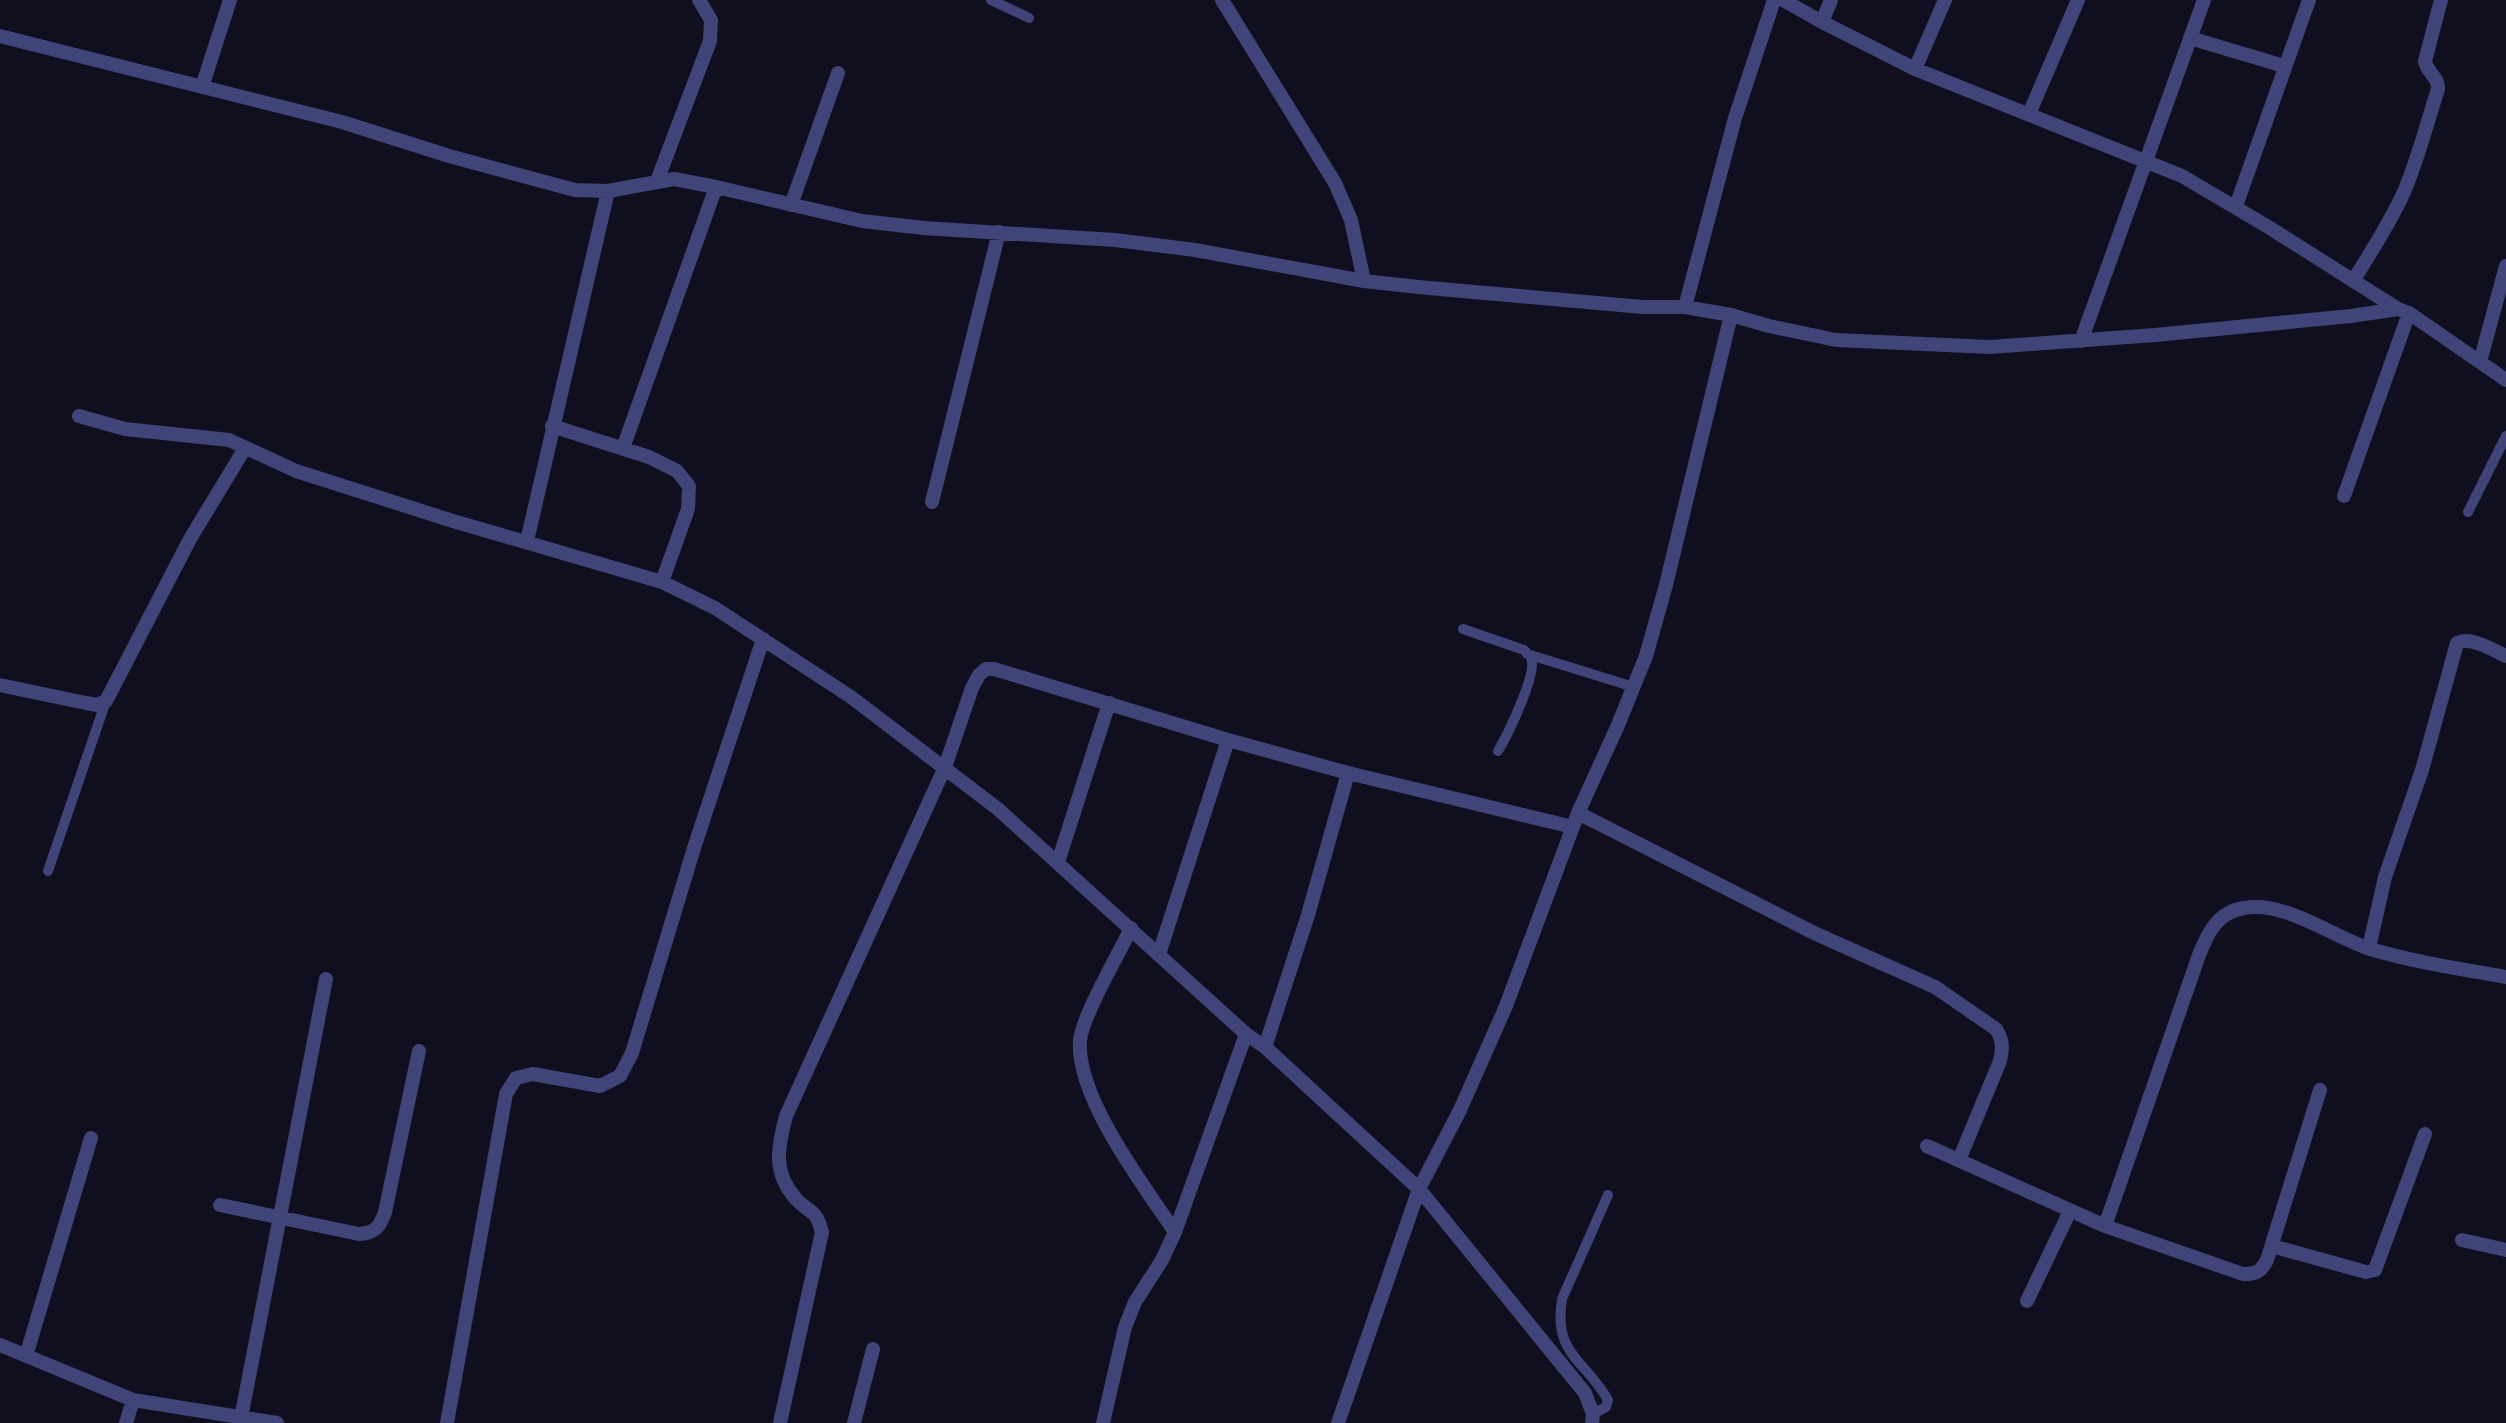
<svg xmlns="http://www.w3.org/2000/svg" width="2506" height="1423" viewBox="0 0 2506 1423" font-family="Cabin,sans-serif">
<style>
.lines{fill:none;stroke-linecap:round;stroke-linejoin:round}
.lane{stroke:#404478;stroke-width:10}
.street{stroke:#404478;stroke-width:14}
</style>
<rect width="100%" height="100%" fill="#100f1f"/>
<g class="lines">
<path class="lane" d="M991 0 1029 18
M2468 512 2506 436
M1463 629 1524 650C1526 653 1530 655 1531 658 1538 673 1507 736 1498 751
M1527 654 1634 687
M48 871 106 701
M1593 1414 1606 1407 1608 1400C1585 1359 1553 1355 1562 1299L1608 1195"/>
<path class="street" d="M1222 0 1335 183 1351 220 1364 281
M1783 0 1822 22 1915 69 2182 176 2270 228 2398 309 2409 313 2506 380
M1822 22 1831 0
M0 36 342 122 449 156 575 190 608 191 674 179 716 187 862 221 924 228 1115 240 1195 250 1364 281 1418 287 1643 307H1685L1731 315 1769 326 1836 340 1990 347 2155 335 2351 316 2398 309
M2190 38 2284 66
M1915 69 1945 0
M202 87 230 0
M2029 114 2078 0
M657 181 710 41 711 20 699 0
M791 205 838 73
M2236 206 2309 0
M2353 281C2371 252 2390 223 2404 192 2418 159 2427 123 2438 89 2439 77 2427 73 2425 61L2441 0
M1685 307 1735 118 1774 0
M2081 341 2204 0
M2480 362 2506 266
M79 416 125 429 229 440 296 471 453 521 662 582 715 608 851 697 998 809 1246 1034 1265 1047 1419 1189 1585 1393 1593 1414 1592 1423
M552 426 649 457 677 471 689 486 688 509 662 582
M623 448 716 187
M2344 496 2409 313
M932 502 999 232
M527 541 608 191
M0 685 86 703 97 705 106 701 190 539 245 448
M1578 813 1814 933 1935 987 1996 1029C2003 1040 2003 1048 2000 1061L1959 1160
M1058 862 1109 703
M1131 928C1119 954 1082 1016 1080 1041 1076 1097 1144 1186 1175 1232
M2369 948 2385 877 2422 770 2457 643C2471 636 2493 650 2506 656
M1159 954 1228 740
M1265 1047 1308 915 1348 773
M1927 1146 2105 1226 2243 1274C2256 1274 2261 1272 2267 1260L2320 1090
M220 1205 359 1234C375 1233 380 1227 385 1212L419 1051
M2105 1226 2199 955C2208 932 2218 912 2244 908 2284 900 2333 937 2370 949 2414 962 2461 969 2506 977
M2462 1240 2506 1250
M2272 1246 2366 1272 2375 1270 2425 1134
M2027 1301 2070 1211
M0 1345 133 1400 277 1423
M26 1356 91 1138
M241 1418 326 979
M126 1423 133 1400
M447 1423 506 1094 516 1078 533 1074 600 1086 620 1076 632 1053 694 848 763 639
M780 1423 822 1232C815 1207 811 1215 796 1199 772 1172 778 1147 786 1116L945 767 972 688 979 675 986 669H994L1228 740 1348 773 1573 827
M854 1423 873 1349
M1103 1423 1125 1327 1135 1302 1162 1260 1175 1232 1246 1034
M1338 1423 1419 1189 1460 1110 1506 1006 1578 813 1618 725 1646 656 1666 585 1731 315"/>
</g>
</svg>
